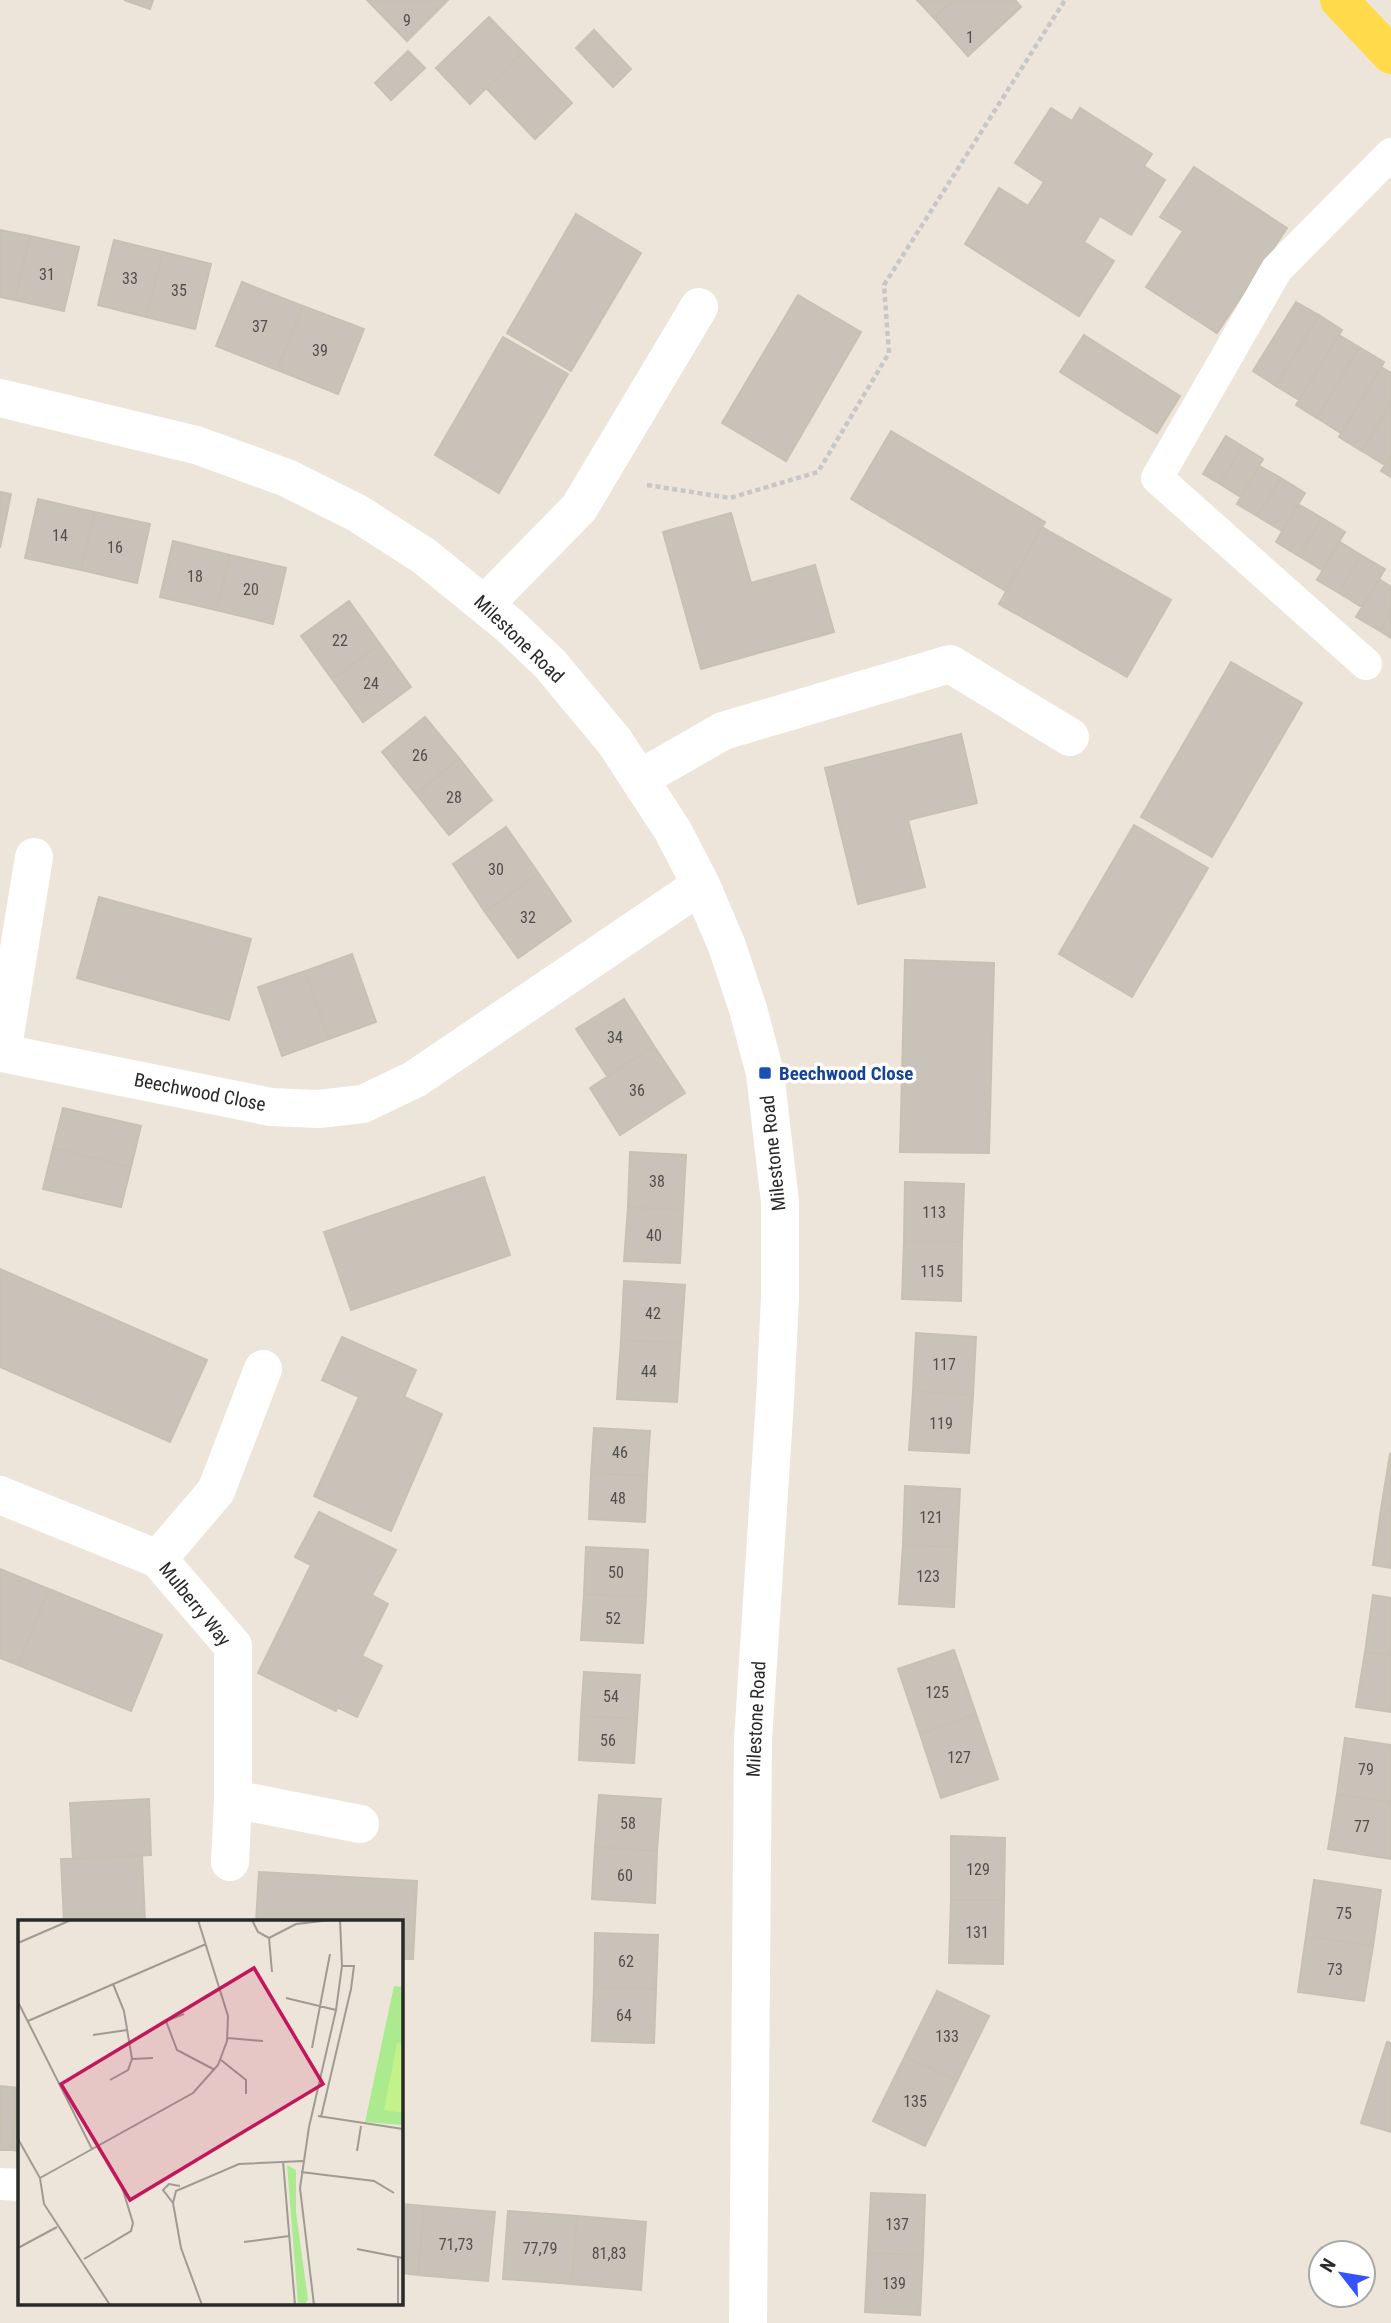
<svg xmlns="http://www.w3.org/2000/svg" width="1391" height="2323" viewBox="0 0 1391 2323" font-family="'Roboto Condensed',sans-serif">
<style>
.building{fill:#c8c2b9;stroke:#c8c1b2;stroke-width:2}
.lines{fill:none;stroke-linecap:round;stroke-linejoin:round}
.path{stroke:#c7c7c7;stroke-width:4.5;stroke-dasharray:5 3.5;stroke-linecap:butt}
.lane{stroke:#fff;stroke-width:32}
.street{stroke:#fff;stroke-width:38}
.primary{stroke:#ffdb4c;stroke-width:38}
.transit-dot{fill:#1a4fb4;stroke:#fff;stroke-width:2.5}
.labels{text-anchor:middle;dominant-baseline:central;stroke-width:7;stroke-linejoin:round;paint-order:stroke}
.number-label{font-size:16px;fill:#514f4d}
.street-label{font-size:19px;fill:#292929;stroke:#fff}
.transit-label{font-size:19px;font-weight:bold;fill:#164399;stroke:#fff;text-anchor:start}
.inset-road{fill:none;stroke:#9f9a93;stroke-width:2}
.view{fill:#c2185b;fill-opacity:0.15;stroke:#c2185b;stroke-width:3.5}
.inset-edge{fill:none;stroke:#292929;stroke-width:3.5}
</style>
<rect width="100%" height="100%" fill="#ede5d9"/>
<path class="building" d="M124 0H153L150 9Z
M367 0H448L407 41Z
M917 0H954L934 18Z
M954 0H1015L1021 7 968 56 934 18Z
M489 17 523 52 470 104 436 68Z
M594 30 631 69 613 87 576 48Z
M408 51 425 68 391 100 375 83Z
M523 52 572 103 535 139 486 88Z
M1051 108 1072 121 1080 108 1152 154 1144 166 1165 180 1131 235 1100 216 1084 242 1114 261 1079 316 965 244 999 188 1028 206 1044 182 1015 163Z
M1194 167 1287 228 1217 333 1146 287 1183 231 1160 217Z
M576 214 641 253 571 371 507 333Z
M0 230 30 236 15 300 0 297Z
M30 236 79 247 64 311 15 300Z
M114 240 163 252 146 317 98 305Z
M163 252 211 264 195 329 146 317Z
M242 282 303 306 277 370 216 346Z
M798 295 861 332 786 461 722 423Z
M1296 302 1319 315 1276 386 1253 371Z
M303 306 364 329 338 394 277 370Z
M1319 315 1342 330 1299 400 1276 386Z
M1084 335 1180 396 1157 433 1060 372Z
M1339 335 1359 347 1317 418 1296 405Z
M503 337 568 374 499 493 435 455Z
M1359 347 1384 362 1341 433 1317 418Z
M1381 367 1391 373V403L1362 451 1339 437Z
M1391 403V455L1385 465 1362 451Z
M891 431 1045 522 1006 591 851 499Z
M1226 436 1242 446 1220 484 1203 474Z
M1242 446 1263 459 1241 497 1220 484Z
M1391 455V477L1381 471Z
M1259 466 1281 478 1257 516 1237 504Z
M1281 478 1305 493 1282 531 1257 516Z
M0 492 11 494 0 548Z
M38 499 94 512 81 570 25 558Z
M1298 504 1322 518 1299 556 1276 542Z
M94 512 150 524 137 583 81 570Z
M731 513 751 583 815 565 834 632 701 669 663 532Z
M1322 518 1345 532 1322 570 1299 556Z
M1042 527 1171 600 1127 677 999 604Z
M173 541 230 555 216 610 160 597Z
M1340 542 1361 555 1339 593 1317 580Z
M230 555 286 568 273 624 216 610Z
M1361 555 1385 569 1362 607 1339 593Z
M1379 579 1391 587V612L1380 631 1356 617Z
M349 601 380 644 332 679 301 636Z
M1391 612V638L1380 631Z
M380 644 411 687 363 722 332 679Z
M1231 662 1302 703 1212 857 1141 817Z
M425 717 459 758 416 794 382 752Z
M961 734 977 803 908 820 925 887 858 904 825 768Z
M459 758 492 800 449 835 416 794Z
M1134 825 1208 868 1132 997 1059 954Z
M506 827 539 874 485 912 453 864Z
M539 874 571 921 518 958 485 912Z
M99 897 251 939 229 1020 77 978Z
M352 954 376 1022 329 1039 305 971Z
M905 960 994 963 989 1153 900 1152Z
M305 971 329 1039 282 1056 258 987Z
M624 999 654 1046 607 1076 576 1029Z
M654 1046 685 1093 620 1135 590 1088Z
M63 1108 141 1126 131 1167 53 1148Z
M53 1148 131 1167 121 1207 43 1189Z
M630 1152 686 1155 683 1210 628 1207Z
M484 1177 510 1255 351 1310 324 1232Z
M905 1182 964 1184 962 1242 904 1241Z
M628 1207 683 1210 680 1263 624 1261Z
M904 1241 962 1242 961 1301 902 1299Z
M0 1269 207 1360 170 1442 0 1367Z
M624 1281 685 1285 681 1343 621 1340Z
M916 1333 976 1337 973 1395 913 1391Z
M342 1337 416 1370 404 1397 442 1414 391 1531 314 1496 359 1397 322 1380Z
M621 1340 681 1343 677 1402 617 1399Z
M913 1391 973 1395 969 1453 909 1450Z
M594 1428 650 1431 647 1476 591 1473Z
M1390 1454H1391V1511L1381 1509Z
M591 1473 647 1476 645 1522 589 1519Z
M905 1486 960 1489 957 1547 903 1545Z
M1381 1509 1391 1511V1568L1373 1565Z
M319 1512 396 1550 372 1595 388 1604 362 1656 382 1666 357 1717 337 1707 336 1711 258 1673 311 1565 295 1557Z
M903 1545 957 1547 954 1607 899 1604Z
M586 1547 648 1550 646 1597 584 1594Z
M0 1569 49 1589 18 1665 0 1658Z
M49 1589 162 1635 131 1711 18 1665Z
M584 1594 646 1597 643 1643 581 1640Z
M1373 1595 1391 1598V1655L1365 1652Z
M954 1650 976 1714 920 1734 898 1669Z
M1365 1652 1391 1655V1712L1356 1707Z
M584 1672 640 1675 637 1719 581 1716Z
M976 1714 998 1779 941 1798 920 1734Z
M581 1716 637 1719 634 1763 579 1760Z
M1345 1738 1391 1745V1802L1337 1794Z
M1337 1794 1391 1802V1859L1328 1849Z
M599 1795 661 1799 657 1851 595 1847Z
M149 1799 151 1855 73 1859 70 1803Z
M951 1836 1005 1838 1004 1900H951Z
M595 1847 657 1851 655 1903 592 1899Z
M142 1856 145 1922H64L61 1859Z
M259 1872 417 1881 413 1959H401V1922H256Z
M1314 1880 1381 1890 1373 1946 1306 1936Z
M951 1900H1004L1003 1964 949 1963Z
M595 1933 658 1935 656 1989 594 1987Z
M1306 1936 1373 1946 1364 2001 1298 1992Z
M594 1987 656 1989 654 2043 592 2041Z
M937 1991 989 2016 957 2081 905 2056Z
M1387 2042 1391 2043V2132L1361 2123Z
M905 2056 957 2081 925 2146 873 2121Z
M0 2086 17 2088 12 2150H0Z
M17 2088H19V2151L12 2150Z
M871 2193 925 2195 923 2255 868 2253Z
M401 2204 424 2206 418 2275 401 2273Z
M424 2206 495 2212 488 2281 418 2275Z
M508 2211 577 2216 572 2284 503 2279Z
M577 2216 646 2222 641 2290 572 2284Z
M868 2253 923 2255 920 2315 865 2312Z"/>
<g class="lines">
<path class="path" d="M647 485 730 498 818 472 889 353 884 285 1065 0"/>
<path class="lane" d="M1366 664 1157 478 1277 269 1391 154
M0 2184 19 2185"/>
<path class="street" d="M0 398 196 445 287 478 357 513 424 556 509 625 550 664 615 742 673 831 701 885 727 946 748 1009 765 1073 780 1202V1298L775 1400 753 1740 748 2323
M485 604 579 508 699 307
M641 778 723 731 950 664 1070 737
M34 857 2 1053 271 1107 318 1109 363 1104 415 1079 701 885
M0 1495 158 1559 233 1646V1799L230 1862
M158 1559 216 1491 263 1369
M233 1799 360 1824"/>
<path class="primary" d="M1339 0 1391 55"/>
</g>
<rect class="transit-dot" x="758" y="1066" width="14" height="14" rx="3.5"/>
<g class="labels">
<g class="number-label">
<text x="407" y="20">9</text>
<text x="970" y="37">1</text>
<text x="47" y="274">31</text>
<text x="130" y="278">33</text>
<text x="179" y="290">35</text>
<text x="260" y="326">37</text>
<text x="320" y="350">39</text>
<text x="60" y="535">14</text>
<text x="115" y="547">16</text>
<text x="195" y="576">18</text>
<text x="251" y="589">20</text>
<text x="340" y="640">22</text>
<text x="371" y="683">24</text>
<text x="420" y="755">26</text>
<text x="454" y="797">28</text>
<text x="496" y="869">30</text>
<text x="528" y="917">32</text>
<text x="615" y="1037">34</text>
<text x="637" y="1090">36</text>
<text x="657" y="1181">38</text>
<text x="934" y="1212">113</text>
<text x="654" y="1235">40</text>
<text x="932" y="1271">115</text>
<text x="653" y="1313">42</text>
<text x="944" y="1364">117</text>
<text x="649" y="1371">44</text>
<text x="941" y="1423">119</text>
<text x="620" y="1452">46</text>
<text x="618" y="1498">48</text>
<text x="931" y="1517">121</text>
<text x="616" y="1572">50</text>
<text x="928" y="1576">123</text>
<text x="613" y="1618">52</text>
<text x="937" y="1692">125</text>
<text x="611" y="1696">54</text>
<text x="608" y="1740">56</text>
<text x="959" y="1757">127</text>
<text x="1366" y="1769">79</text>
<text x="628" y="1823">58</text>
<text x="1362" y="1826">77</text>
<text x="978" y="1869">129</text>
<text x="625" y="1875">60</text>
<text x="1344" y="1913">75</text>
<text x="977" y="1932">131</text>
<text x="626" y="1961">62</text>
<text x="1335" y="1969">73</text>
<text x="624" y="2015">64</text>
<text x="947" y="2036">133</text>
<text x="915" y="2101">135</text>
<text x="897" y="2224">137</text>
<text x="456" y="2244">71,73</text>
<text x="540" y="2248">77,79</text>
<text x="609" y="2253">81,83</text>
<text x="894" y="2283">139</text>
</g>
<g class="street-label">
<text transform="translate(519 639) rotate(44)">Milestone Road</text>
<text transform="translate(200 1092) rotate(11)">Beechwood Close</text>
<text transform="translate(773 1153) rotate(-96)">Milestone Road</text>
<text transform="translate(195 1604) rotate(51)">Mulberry Way</text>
<text transform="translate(756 1719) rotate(-87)">Milestone Road</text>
</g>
<g class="transit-label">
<text x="779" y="1073">Beechwood Close</text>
</g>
</g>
<g transform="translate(18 1920)">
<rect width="385" height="385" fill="#ede5d9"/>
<path d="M376 66 385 67V205L347 202ZM269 245 278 250V292L290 380 287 383H280Z" fill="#abea8f"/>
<path d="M379 123 385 124V193L366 190Z" fill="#c2f289"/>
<path class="inset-road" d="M234 0 240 12 251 18 278 4 313 0M251 18 254 52M0 23 53 0M268 78 318 90M0 82 74 229M166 94 148 101 159 130 197 150M10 101 188 24M75 115 109 110M210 118 245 121M294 128 312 34M114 139 135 138M203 140 228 160V174M92 160 110 150 114 139 106 91 95 64M300 196 385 209M303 197 333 69 336 46H324M0 219 22 258 26 284 92 385M339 231 343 206M265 241 277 385M283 252 356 261 376 273M22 258 175 173 200 145 209 121 210 96 180 0M155 283 145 270 151 264 162 266M226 322 271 316M0 328 39 307M339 329 385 338M380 337V385M66 339 113 311 115 303 104 267M184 385 163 328 155 283 158 271 221 244 285 241M296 385 282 268 291 207 318 90 324 46 322 0"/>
<path class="view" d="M236 48 305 164 112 280 43 164Z"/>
<rect width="385" height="385" class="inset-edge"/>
</g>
<g transform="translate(1342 2274) rotate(301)"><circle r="33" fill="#ffffff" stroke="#a9a9a9" stroke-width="2"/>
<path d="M0-5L12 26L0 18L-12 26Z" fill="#3453ff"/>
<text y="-10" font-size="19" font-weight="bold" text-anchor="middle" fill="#292929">N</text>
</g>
</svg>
